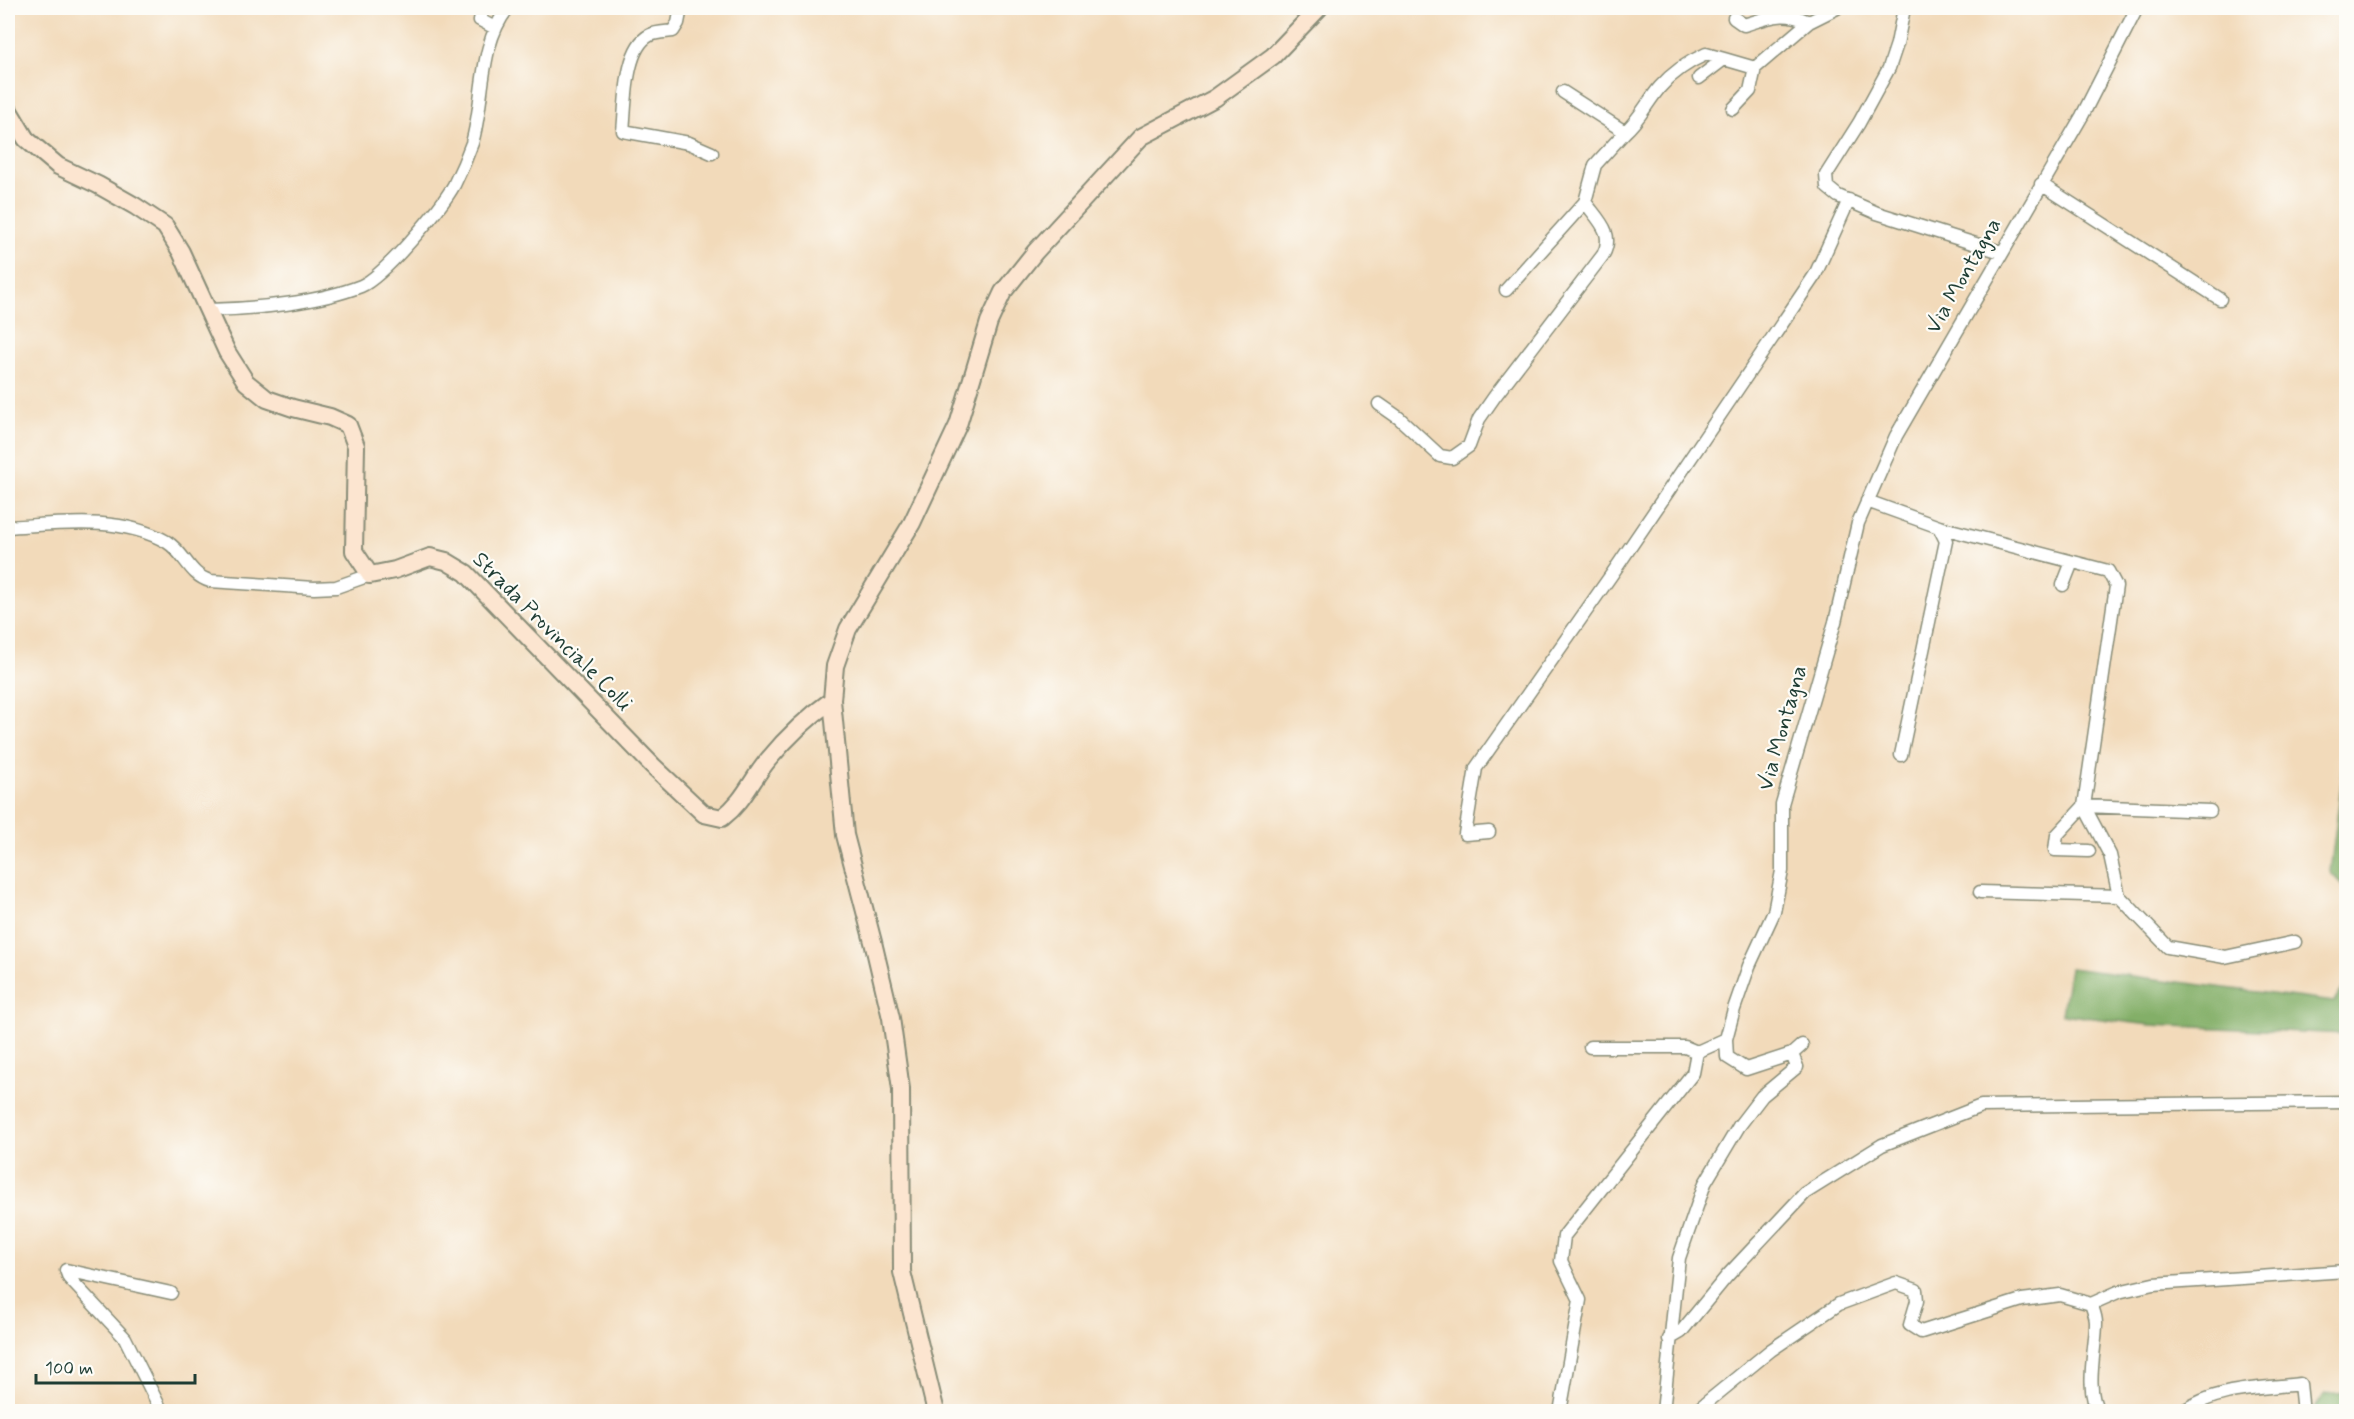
<svg xmlns="http://www.w3.org/2000/svg" width="2354" height="1419" viewBox="0 0 2354 1419" font-family="Mynerve,sans-serif">
<style>
.forest{fill:#83af67;stroke:#51764e;stroke-width:1.5}
.lines{fill:none;stroke-linecap:round;stroke-linejoin:round}
.street-casing{stroke:#888c77;stroke-width:15}
.secondary-casing{stroke:#888c77;stroke-width:20}
.street{stroke:#fff;stroke-width:12}
.secondary{stroke:#fce5d0;stroke-width:16}
.labels{text-anchor:middle;dominant-baseline:central;stroke-width:4.5;stroke-linejoin:round;paint-order:stroke}
.street-label{font-size:22px;fill:#1f3d34;stroke:#fdfcf7}
</style>
<rect width="100%" height="100%" fill="#fdfcf7"/>
<filter id="ink" filterUnits="userSpaceOnUse"><feTurbulence type="fractalNoise" baseFrequency=".0167" numOctaves="2"/><feDisplacementMap in="SourceGraphic" scale="12" xChannelSelector="R" yChannelSelector="G"/><feConvolveMatrix kernelMatrix="1 2 1 2 8 2 1 2 1" color-interpolation-filters="sRGB"/></filter>
<filter id="wash" filterUnits="userSpaceOnUse"><feTurbulence type="fractalNoise" baseFrequency=".008" numOctaves="4" result="noise"/><feDisplacementMap in="SourceGraphic" scale="24" xChannelSelector="R" yChannelSelector="G"/><feGaussianBlur stdDeviation="1.35" result="paint"/><feColorMatrix in="noise" values="0 0 0 0 0 0 0 0 0 0 0 0 0 0 0 0 0 1.4 0 .05"/><feComposite in="paint" operator="in"/></filter>
<g filter="url(#wash)">
<rect width="100%" height="100%" fill="#f2daba"/>
<path class="forest" d="M2346 748V889L2330 872Z
M2070 968 2334 1002 2346 984V1034L2150 1025 2062 1014Z
M2346 1392V1411H2313L2325 1394Z"/>
</g>
<g filter="url(#ink)">
<g class="lines">
<defs>
<path id="street" d="M483 8 480 20 495 28
M681 8 678 23 673 31C666 32 656 32 650 35 624 48 626 106 623 131L689 143 712 153
M1904 8 1897 44 1889 68 1859 123 1826 175 1827 187 1838 196 1877 213 2001 252
M1734 18 1744 25C1770 17 1783 10 1809 22
M1699 78 1724 59 1755 68
M1563 92 1625 132C1640 119 1647 102 1660 87 1673 72 1688 62 1706 54L1724 59
M1733 109 1750 91 1755 68 1809 22 1837 8
M2041 184 2220 299
M1506 290 1585 202
M208 310C255 309 317 303 361 286 383 277 442 207 454 185 460 173 467 157 472 143 485 99 478 45 508 8
M1379 404 1399 418 1440 456 1452 458 1469 446 1479 419 1495 396 1603 255C1615 233 1598 220 1585 202L1595 165 1625 132
M1867 501 1939 527 1946 541 1901 755
M8 527C59 524 120 515 167 542 185 553 189 575 210 581L314 588 336 587 370 575
M1939 527 2108 571 2116 586 2084 806 2210 811
M2063 585 2072 562
M1489 832 1465 834 1476 768 1612 574 1815 275 1849 200
M1980 892 2119 896 2110 855 2084 806 2057 835 2055 850 2089 851
M2119 896 2168 947 2225 957 2295 942
M1590 1047H1685L1697 1052
M1792 1054 1802 1045
M2091 1304 2118 1292 2153 1284 2346 1271
M1669 1339 1681 1332 1727 1276 1805 1193 1882 1145 1981 1106 2346 1102
M162 1412 125 1338 69 1278 66 1270 171 1293
M1560 1412 1580 1300 1561 1261 1564 1236 1693 1073 1697 1052 1726 1039
M1663 1412 1679 1258 1705 1183 1739 1126 1762 1096 1797 1067 1792 1054 1746 1069 1727 1057 1726 1039 1734 1009 1749 966 1774 912 1782 871V804L1835 622 1858 523 1896 436 2082 116 2137 8
M1695 1412 1771 1350 1839 1304 1896 1283 1916 1290 1917 1301 1910 1325 1921 1332 2022 1300 2060 1295 2091 1304C2093 1310 2096 1316 2096 1323 2096 1348 2084 1390 2099 1412
M2182 1412C2218 1387 2258 1389 2300 1384L2303 1412"/>
<path id="secondary" d="M8 109 26 139 58 166 98 185 135 206 165 226 181 252 227 352 246 382 267 399 293 408 330 417 348 425 356 446 354 551 370 575 395 570 430 557 446 561 466 573 653 766 704 814 722 818C745 800 750 782 768 760 787 737 808 717 832 700
M936 1412 902 1272 901 1089 891 1018 873 942 845 835 832 700 835 666 848 629 912 523 958 425 989 322 1003 292 1035 252 1141 137 1215 98 1273 56 1319 8"/>
</defs>
<use href="#street" class="street-casing"/>
<use href="#secondary" class="secondary-casing"/>
<use href="#street" class="street"/>
<use href="#secondary" class="secondary"/>
</g>
</g>
<g class="labels">
<g class="street-label">
<text transform="translate(1964 276) rotate(-60)">Via Montagna</text>
<text transform="translate(552 632) rotate(45)">Strada Provinciale Colli</text>
<text transform="translate(1783 728) rotate(-74)">Via Montagna</text>
</g>
</g>
<rect width="2354" height="1419" fill="none" stroke="#fdfcf7" stroke-width="30"/>
<path d="M36 1374v9h159v-9" fill="none" stroke="#1f3d34" stroke-width="3"/>
<text x="45" y="1374" font-size="18" fill="#1f3d34" stroke="#fdfcf7" stroke-width="4.5" paint-order="stroke">100 m</text>
</svg>
